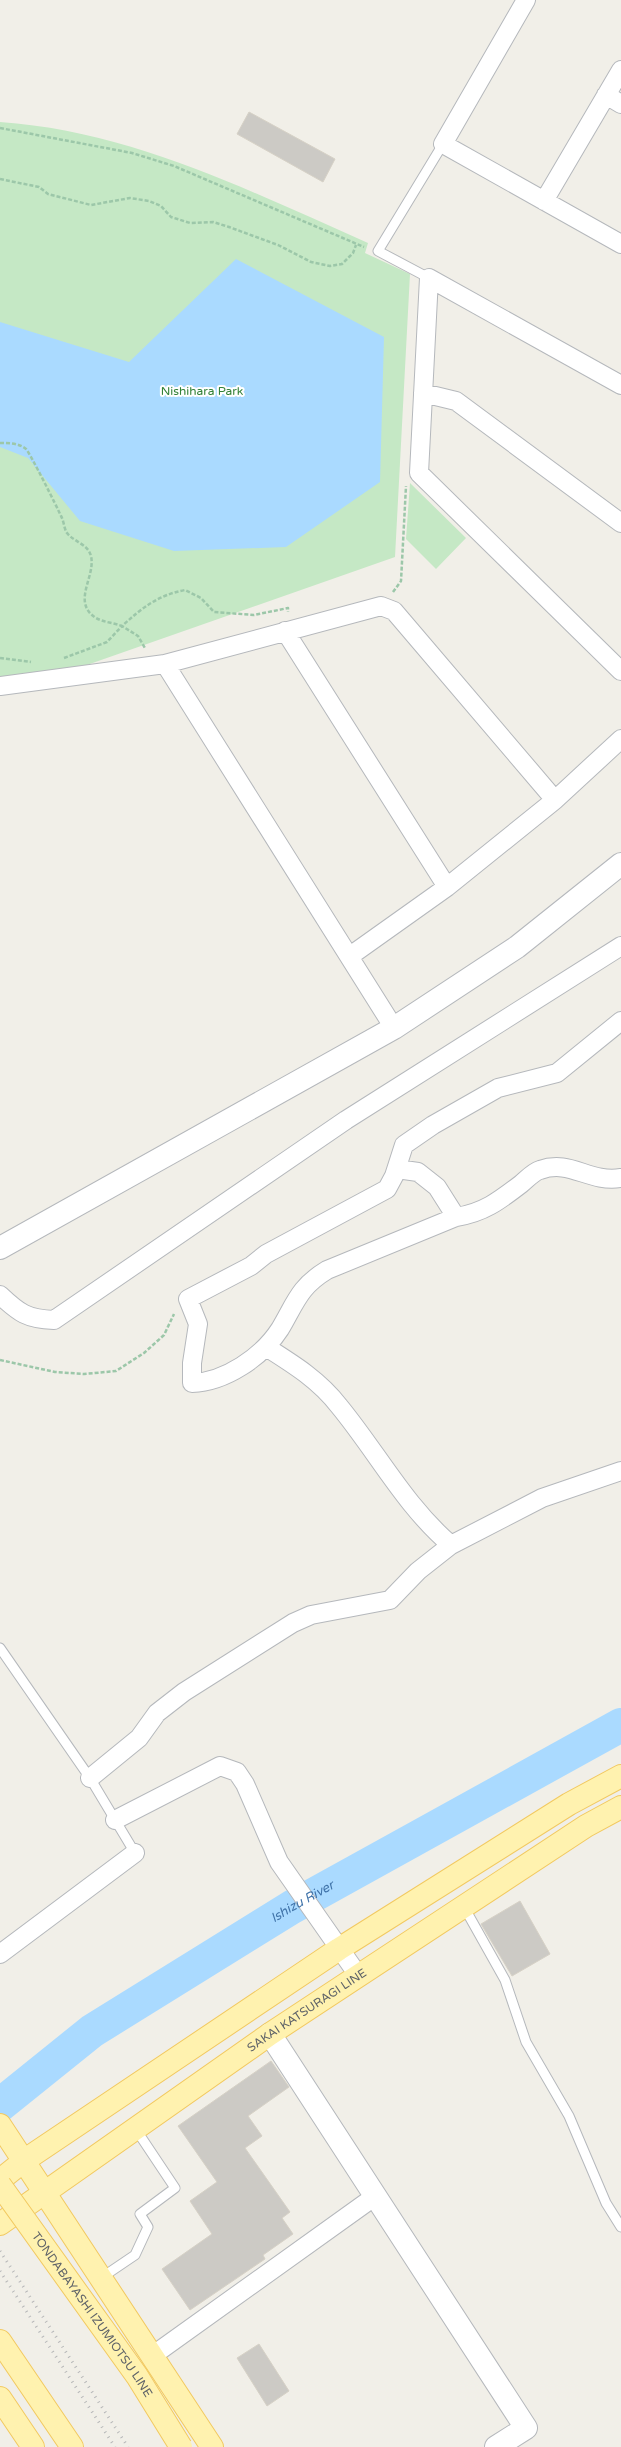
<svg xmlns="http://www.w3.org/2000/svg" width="621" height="2447" viewBox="0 0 621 2447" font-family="'Varela Round',sans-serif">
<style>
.green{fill:#c5e8c5}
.water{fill:#aadaff}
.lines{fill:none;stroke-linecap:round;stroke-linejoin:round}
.river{stroke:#aadaff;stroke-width:34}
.building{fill:#cccac5;stroke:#d6d1c6}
.service-casing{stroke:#b5b8bc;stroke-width:11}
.minor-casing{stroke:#b5b8bc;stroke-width:20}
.tertiary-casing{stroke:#b5b8bc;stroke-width:24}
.primary-casing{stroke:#f2c960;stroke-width:24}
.path{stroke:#9cc7a9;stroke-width:2.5;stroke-dasharray:4 2;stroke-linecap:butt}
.service{stroke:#fff;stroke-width:9}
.minor{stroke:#fff;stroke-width:18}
.tertiary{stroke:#fff;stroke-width:22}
.primary{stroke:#fff2af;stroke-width:22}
.rail{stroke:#b6b7b8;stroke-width:3;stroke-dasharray:1 5;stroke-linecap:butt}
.primary-bridge-casing{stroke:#f2c960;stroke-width:24;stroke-linecap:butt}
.primary-bridge{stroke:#fff2af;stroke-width:22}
.labels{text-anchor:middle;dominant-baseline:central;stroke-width:4;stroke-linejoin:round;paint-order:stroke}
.park-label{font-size:12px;fill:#348238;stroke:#fff}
.street-label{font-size:12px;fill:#5f6368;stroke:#fff}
.water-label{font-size:13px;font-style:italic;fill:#4174aa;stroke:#fff}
</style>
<rect width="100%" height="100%" fill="#f1efe8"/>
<path class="green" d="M0 122C131 131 250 191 368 243L365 253 410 274 395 557 44 680 0 676Z
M410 483 466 538 436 569 406 539Z"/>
<path class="water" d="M236 259 384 337 380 482 286 547 174 551 80 521 28 458 0 447V322L129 362Z"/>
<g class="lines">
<path class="river" id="s1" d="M0 2105 92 2031 292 1907 621 1725"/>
</g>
<path class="building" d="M249 112 335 159 323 182 237 134Z
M520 1901 550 1954 512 1976 481 1924Z
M271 2061 289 2087 248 2116 262 2136 245 2148 290 2212 282 2218 293 2234 263 2255 265 2259 190 2310 162 2269 212 2234 190 2201 217 2182 178 2126Z
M259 2344 289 2391 267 2406 237 2358Z"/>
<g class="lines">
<defs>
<path id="service" d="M429 278 378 251 443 144
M0 1648 90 1778 135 1853
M464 1907 505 1980 526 2042 569 2116 606 2203 621 2227
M101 2278 135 2255 148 2227 140 2214 175 2188 135 2128"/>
<path id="minor" d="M526 0 443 144 621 244
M606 95 621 104
M544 201 621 70
M621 385 429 278 419 473 621 671
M423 393 456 401 621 523
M285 631 447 887
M165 664 394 1028
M0 686 165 664 381 606 394 611 555 800
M350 956 447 887 555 800 621 739
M621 1021 557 1073 498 1088 433 1125 404 1145 394 1176 387 1189 266 1254 251 1266 188 1299 198 1324 192 1363V1383C225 1382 262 1357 280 1329 296 1302 299 1287 327 1270L456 1217C483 1213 499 1201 521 1184 526 1180 533 1172 540 1170 571 1159 588 1183 621 1178
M397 1169 418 1172 437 1187 456 1217
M0 1295C19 1313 27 1319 54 1320L346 1120 621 946
M266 1347C293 1364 319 1380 339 1406 377 1452 405 1506 451 1545
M90 1778 139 1738 157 1713 184 1692 293 1623 311 1615 390 1600 418 1571 451 1545 542 1498 621 1471
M115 1820 220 1766 237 1772 245 1784 279 1862 358 1975
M0 1954 135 1853
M152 2356 374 2197"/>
<path id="tertiary" d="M0 1248 394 1028 517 947 621 864
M270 2034 526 2428 496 2447"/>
<g id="primary">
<path d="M0 2125 212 2447"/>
<path d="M0 2180 25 2160 339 1949 569 1804 621 1776"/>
<path id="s2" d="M0 2224 270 2034 586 1826 621 1807"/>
<path d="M0 2341 72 2447"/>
<path d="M0 2398 33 2447"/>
</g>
</defs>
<use href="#service" class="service-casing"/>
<use href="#minor" class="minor-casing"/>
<use href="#tertiary" class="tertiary-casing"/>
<use href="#primary" class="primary-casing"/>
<path class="path" d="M0 128 132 153 174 166 364 247
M0 179 39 187 48 194 91 205 130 198 149 201 161 206 171 217 190 223 213 222 229 227 278 245 311 262 330 266 342 264 353 253 356 245
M0 443C9 443 19 443 26 449 30 453 57 507 61 516 64 521 64 529 67 533 74 542 88 544 91 556 96 577 71 602 96 618 103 622 114 623 122 626 142 608 158 595 185 590L201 598 214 612 254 615 288 608V612
M393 592 401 581 406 486
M0 658 31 662
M64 658 107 642 122 626 138 636 145 648
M0 1360 55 1372 84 1374 116 1371 144 1353 164 1335 174 1314"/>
<use href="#service" class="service"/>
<use href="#minor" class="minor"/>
<use href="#tertiary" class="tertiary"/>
<use href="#primary" class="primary"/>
<path class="rail" d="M0 2251 128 2447
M0 2271 115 2447"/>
<defs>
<g id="primary-bridge">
<path id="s3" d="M0 2185 137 2376 181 2447"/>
</g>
</defs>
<use href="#primary-bridge" class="primary-bridge-casing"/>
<use href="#primary-bridge" class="primary-bridge"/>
</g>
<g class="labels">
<g class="park-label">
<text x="202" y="391">Nishihara Park</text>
</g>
<g class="street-label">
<text stroke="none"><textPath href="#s2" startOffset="374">SAKAI KATSURAGI LINE</textPath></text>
<text stroke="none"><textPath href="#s3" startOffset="159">TONDABAYASHI IZUMIOTSU LINE</textPath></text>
</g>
<g class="water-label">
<text stroke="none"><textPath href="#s1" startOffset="365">Ishizu River</textPath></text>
</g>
</g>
</svg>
